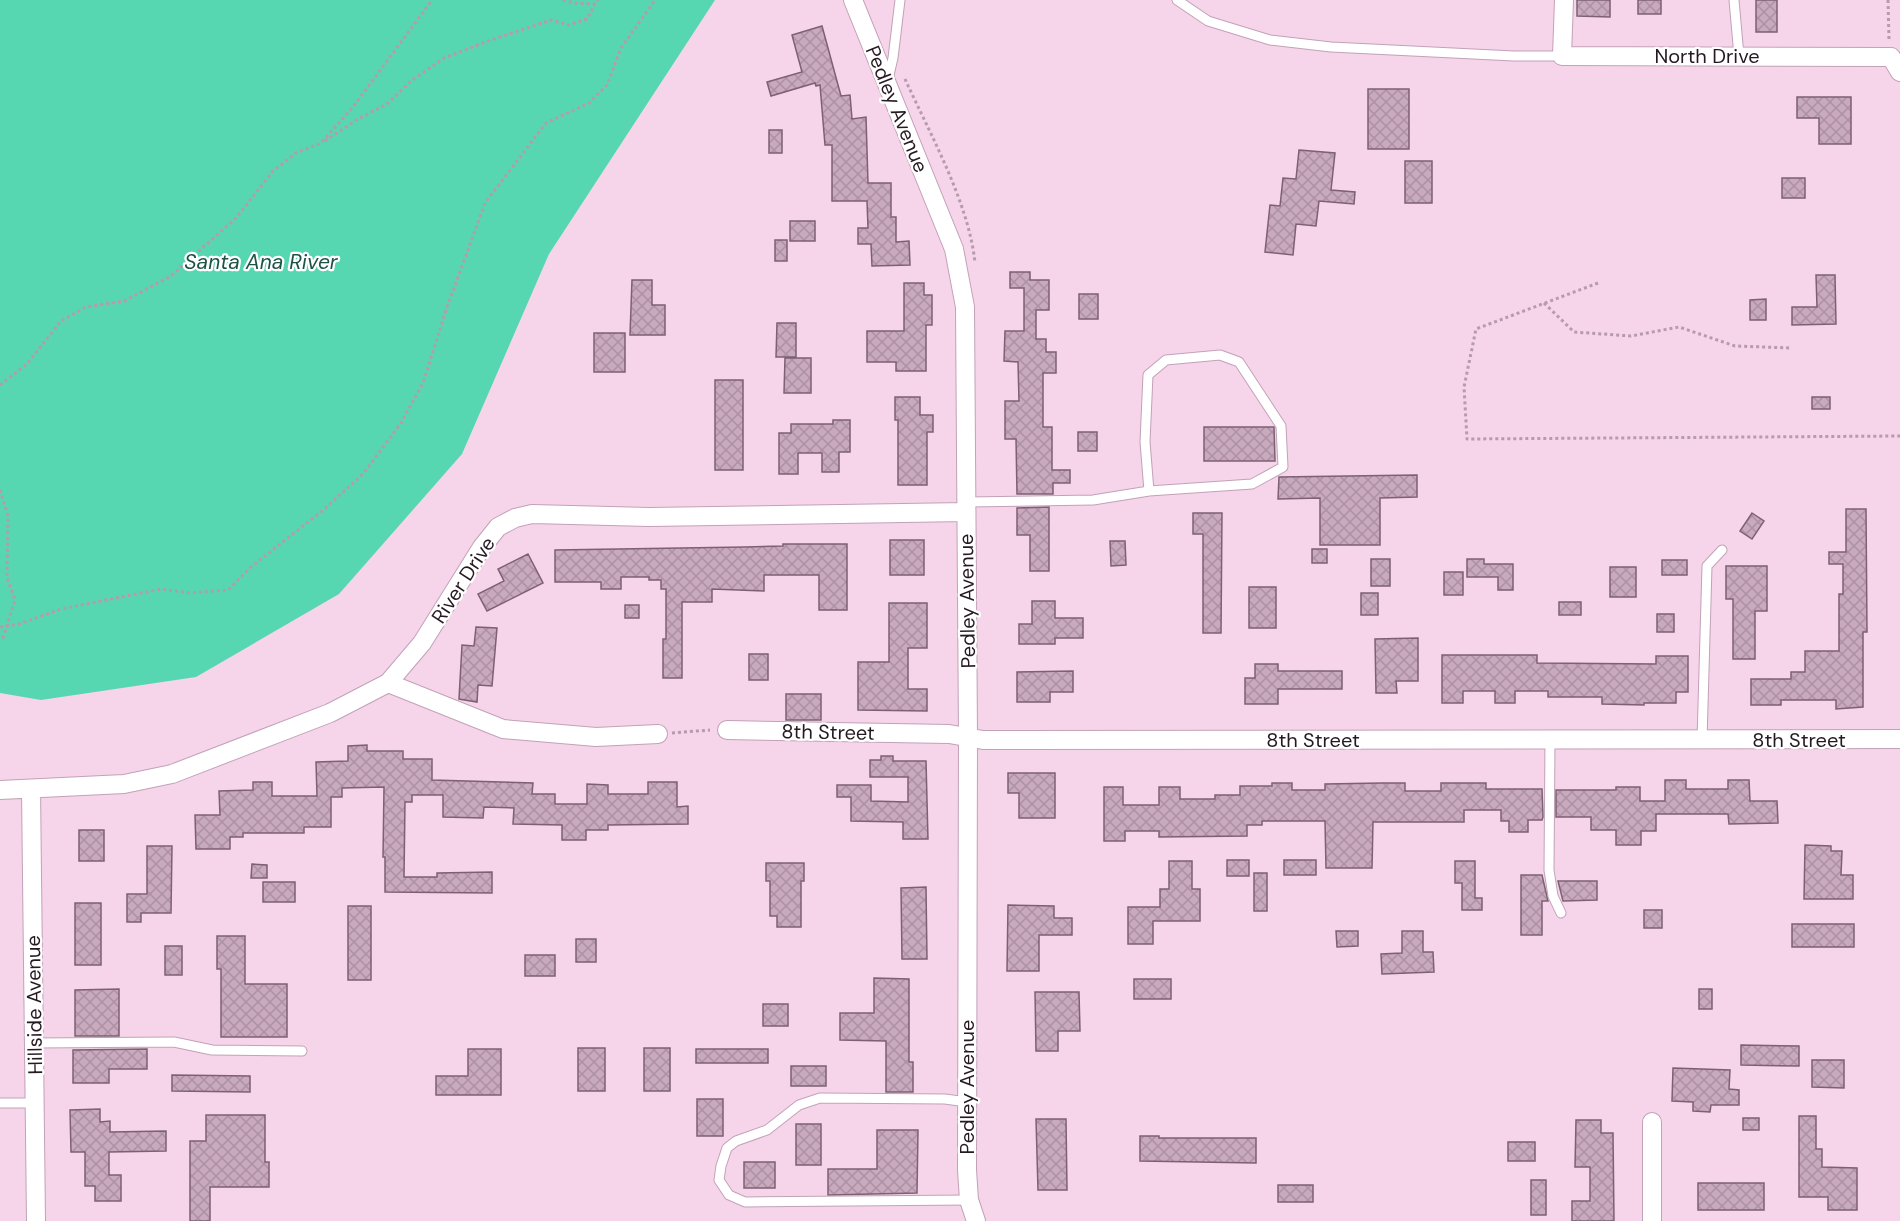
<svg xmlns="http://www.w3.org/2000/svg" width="1900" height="1221" viewBox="0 0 1900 1221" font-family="'DM Sans',sans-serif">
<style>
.water{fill:#56d7b2}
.building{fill:url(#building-cross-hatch);stroke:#7d6074;stroke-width:1.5}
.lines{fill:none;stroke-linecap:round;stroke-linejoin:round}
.lane-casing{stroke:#c2a2b8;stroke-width:11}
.street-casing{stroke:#c2a2b8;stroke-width:20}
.path{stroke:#b69bad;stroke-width:3;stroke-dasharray:3 3;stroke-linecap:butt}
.lane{stroke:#fff;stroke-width:9}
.street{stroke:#fff;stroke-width:18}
.labels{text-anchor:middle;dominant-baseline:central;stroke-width:4.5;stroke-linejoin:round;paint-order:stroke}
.street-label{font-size:20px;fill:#251a22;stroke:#fff}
.water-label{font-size:21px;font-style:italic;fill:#1d5343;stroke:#fff}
</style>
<defs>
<pattern id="building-cross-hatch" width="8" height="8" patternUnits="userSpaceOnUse" patternTransform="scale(1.5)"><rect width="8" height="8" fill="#c9a9be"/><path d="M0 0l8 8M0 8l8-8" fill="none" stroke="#ac91a3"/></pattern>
</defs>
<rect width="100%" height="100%" fill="#f6d4ea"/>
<path class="water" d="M0 0H715L549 254 462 454 339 594 196 677 41 700 0 693Z"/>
<path class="building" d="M1577 0H1610V17L1577 16Z
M1638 0H1661V14H1638Z
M1756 0H1777V32H1756Z
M822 26 841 96 850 95 852 119 866 117 868 183H891V217H896V242L909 241 910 265 872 266 871 244H858V228H868L867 201H832V145H825L820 85 816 86 815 83 771 96 767 82 802 72 792 35Z
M1368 89H1409V149H1368Z
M1797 97H1851V144H1819V118H1797Z
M769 130H782V153H769Z
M1299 150 1335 153 1331 190 1355 192 1354 204 1319 201 1316 226 1296 224 1293 255 1265 252 1270 205 1280 206 1283 178 1296 179Z
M1405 161H1432V203H1405Z
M1782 178H1805V198H1782Z
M790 221H815V241H790Z
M775 240H787V261H775Z
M1010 272H1030V280H1049V310H1036V339H1046V352H1056V373H1043V427H1052V470H1070V483H1053V494H1017L1016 439H1005V401H1019L1018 362 1004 361 1005 331H1024V288H1010Z
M1816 275H1835L1836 324 1792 325V307H1817Z
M632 280H652V305H665V335H630Z
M904 283H924V295H932V325H926V371H896V362H867V331H904Z
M1079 294H1098V319H1079Z
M1766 299V320H1750V300Z
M777 323H796V357H776Z
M594 333H625V372H594Z
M785 358H811V393H784Z
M715 380H743V470H715Z
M895 397H920V415H933V432H927V485H898V420H895Z
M1812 397H1830V409H1812Z
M833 420H850V452H839V472H822V453H798V474H779V433H791V424H833Z
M1204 427H1274L1275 461H1204Z
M1078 432H1097V451H1078Z
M1417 475V497L1380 498V545H1320V498L1278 499 1279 477Z
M1049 507V571H1030V535H1017V508Z
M1846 509H1866L1867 632H1863V707L1836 709V700H1781V705H1751V679H1791V672H1805V651H1839V594H1843V564H1829V552H1846Z
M1193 513H1222L1221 633H1203V534H1193Z
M1752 513 1764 521 1752 539 1740 531Z
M890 540H924V575H890Z
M1110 541H1125L1126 565 1111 566Z
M783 544H847V610H819V575H764V591L712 589V602H682V678H663V639H666V589H661V580H649V577H621V589H601V582H555V550L745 547 783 546Z
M1312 549H1327V563H1312Z
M528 554 543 583 487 611 478 594 504 581 498 569Z
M1371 559H1390V586H1371Z
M1467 559H1484V564H1513V590H1498V577H1467Z
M1662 560H1687V575H1662Z
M1726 566H1767V611H1755V659H1733V599H1726Z
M1610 567H1636V597H1610Z
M1444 572H1463V595H1444Z
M1249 587H1276V628H1249Z
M1361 593H1378V615H1361Z
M1032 601H1055V618H1083V638H1055V644H1019V624H1032Z
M1559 602H1581V615H1559Z
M889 603H927V648H908V689H927V711L858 710V662H889Z
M625 605H639V618H625Z
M1657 614H1674V632H1657Z
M476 627 497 628 492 686 478 685 477 702 459 699 462 645 474 646Z
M1418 638V681H1396L1397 693H1376L1375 639Z
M749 654H768V680H749Z
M1442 655H1537V663L1656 664V656H1688V692H1676V703H1644V705L1602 704V697H1548V691H1515V703H1495V691H1463V703H1442Z
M1255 664H1278V671H1342V689H1278V704H1245V678H1255Z
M1073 671V692H1050V702H1017V672Z
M786 694H821V720H786Z
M367 745V751H403V759H432V780L533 783 532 794H555V804H587V784L608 785V794H648V782H677V807L688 806V824L608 825V830H586V840H562V825L513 824 514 808 484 807 483 818 443 817V795H412V802H405L404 877H437V873L492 872V893L385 892V857H383L384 787 342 788V797H331V827H304V833H243V837H230V849H196L195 815H220L219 791 253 790V782H272V796H317L316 762 348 761V746Z
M881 756H893V761H926L928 839H903V822L851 821V797H837V785H871V801L908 802V777H870V760H881Z
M1008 773H1055V818H1019V793H1008Z
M1665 780H1686V789H1728V780H1749L1750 801H1777L1778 823 1729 824 1728 814H1656V831H1641V845H1616V830H1591V817H1556V790H1616V787H1640V801H1665Z
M1272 783H1292V790H1325V784L1382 783H1405V791H1441V783H1486V789H1542L1543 817 1542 820H1528V832H1509V821H1501V810H1464V822H1373L1372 868H1326L1325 821H1262V825H1247V836L1159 837V831H1125V841H1104V787H1123V805H1159V787H1180V799H1215V795H1240V786H1272Z
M79 830H104V861H79Z
M1805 845 1831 846V851H1842L1841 875H1853V899H1804Z
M147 846H172L171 913H141V922H127V894H147Z
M1227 860H1249V876H1227Z
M1284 860H1316V875H1284Z
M1169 861H1192V889H1200V921H1153V944H1128V907H1160V889H1169Z
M1455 861H1475V898H1482V910H1462V883H1455Z
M766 863H804V881H801V927H777V916H770V881H766Z
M252 864 267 865V878H251Z
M1254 873H1267V911H1254Z
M1521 875H1542L1548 901H1542V935H1521Z
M1558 881H1597V900L1563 901Z
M263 882H295V902H263Z
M926 887 927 959H902L901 888Z
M75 903H101V965H75Z
M1008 905 1054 906V918H1072V935H1039V971H1007Z
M348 906H371V980H348Z
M1644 910H1662V928H1644Z
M1792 924H1854V947H1792Z
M1336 931H1358V946L1337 947Z
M1402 931H1423V952H1433L1434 972 1382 974 1381 954 1402 953Z
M217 936H245V984H287V1037H221V969H217Z
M576 939H596V962H576Z
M165 946H182V975H165Z
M525 955H555V976H525Z
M874 978 909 979V1062H913V1092H886V1041L840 1040V1013H874Z
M1134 979H1171V999H1134Z
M119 989V1036H75V990Z
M1699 989H1712V1009H1699Z
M1035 992H1079L1080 1031H1058V1051H1036Z
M763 1004H788V1026H763Z
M1741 1045 1799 1046V1066L1741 1065Z
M578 1048H605V1091H578Z
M644 1048H670V1091H644Z
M147 1049V1069H109V1083H73V1050Z
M468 1049H501V1095H436V1076H468Z
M696 1049H768V1063H696Z
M1812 1060H1844V1088L1812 1087Z
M791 1066H826V1086H791Z
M1673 1068 1730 1070 1729 1089 1739 1090V1105H1711L1710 1112 1693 1111V1102L1672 1101Z
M172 1075 250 1076V1092L172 1091Z
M697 1099H723V1136H697Z
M100 1109V1122L110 1121V1132L166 1131V1151L109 1152V1175H121V1201H95V1186H85V1152H71L70 1110Z
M206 1115H265V1162H269V1187H210V1221H190V1141H206Z
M1799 1116H1816V1149H1822V1167L1857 1168V1210H1828V1197H1799Z
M1743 1118H1759V1130H1743Z
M1036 1119H1066L1067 1190H1038Z
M1576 1120H1601V1133H1613L1614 1221H1572V1201H1590V1167H1575Z
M796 1124H821V1165H796Z
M877 1130H918L917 1193 828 1195V1169H877Z
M1140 1136H1159V1138H1256V1163L1140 1161Z
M1508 1142H1535V1161H1508Z
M744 1162H775V1188H744Z
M1531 1180H1546V1215H1531Z
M1698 1183H1764V1210H1698Z
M1278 1185H1313V1202H1278Z"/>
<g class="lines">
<defs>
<path id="lane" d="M1177 0 1208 21 1270 40 1331 47 1514 56H1562
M1734 0 1739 56
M888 79 893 58 900 0
M967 502 1093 500 1149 491 1252 484 1283 467 1281 426 1239 362 1220 355 1166 360 1148 375 1145 442 1149 491
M1550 740 1549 870 1553 896 1561 913
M1702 740 1707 566 1722 550
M34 1043 174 1042 212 1050 302 1051
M967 1102 945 1099 820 1098 799 1105 767 1130 736 1141 727 1148 721 1166 719 1180 729 1195 745 1202 969 1200
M0 1103H35"/>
<path id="street" d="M853 0 954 249 965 307 968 737 967 1170 969 1200 976 1221
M1564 0 1562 56 1891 57 1900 72
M388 683 503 729 596 737 658 734
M727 730 949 734 983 740 1900 739
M31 789 36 1221
M0 790 124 784 172 774 330 713 388 683 422 643 482 547 498 527 515 518 532 514 649 517 966 512
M1652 1221V1122"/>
</defs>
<use href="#lane" class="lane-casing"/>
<use href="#street" class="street-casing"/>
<path class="path" d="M563 0 575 3 595 4 598 0
M1888 0 1889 40
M905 79C930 134 969 203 975 263
M325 141 358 119 387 104 411 81 444 58 491 40 551 20 569 25 587 19 595 4
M1598 283 1476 329 1464 387 1467 439 1900 436
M1544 303 1574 332 1631 336 1679 327 1735 346 1791 348
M0 385 27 364 61 321 86 307 124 301 171 276 236 218 273 171 296 153 321 143 353 107 432 0
M0 490 8 516 7 578 15 600 3 638H0
M0 627 19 624 61 609 161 589 190 593 228 590 251 567 322 511 363 474 401 423 423 383 446 310 485 203 546 123 589 103 607 85 621 48 655 0
M672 733 710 730"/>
<use href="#lane" class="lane"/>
<use href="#street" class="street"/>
</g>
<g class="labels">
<g class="street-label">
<text x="1707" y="56">North Drive</text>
<text transform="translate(897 109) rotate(68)">Pedley Avenue</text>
<text transform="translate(463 580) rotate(-57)">River Drive</text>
<text transform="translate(967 601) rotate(-91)">Pedley Avenue</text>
<text transform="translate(828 732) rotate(1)">8th Street</text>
<text x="1313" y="740">8th Street</text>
<text x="1799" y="740">8th Street</text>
<text transform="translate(34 1005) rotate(-91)">Hillside Avenue</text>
<text transform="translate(967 1087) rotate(-90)">Pedley Avenue</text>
</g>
<g class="water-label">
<text x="261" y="262">Santa Ana River</text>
</g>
</g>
</svg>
